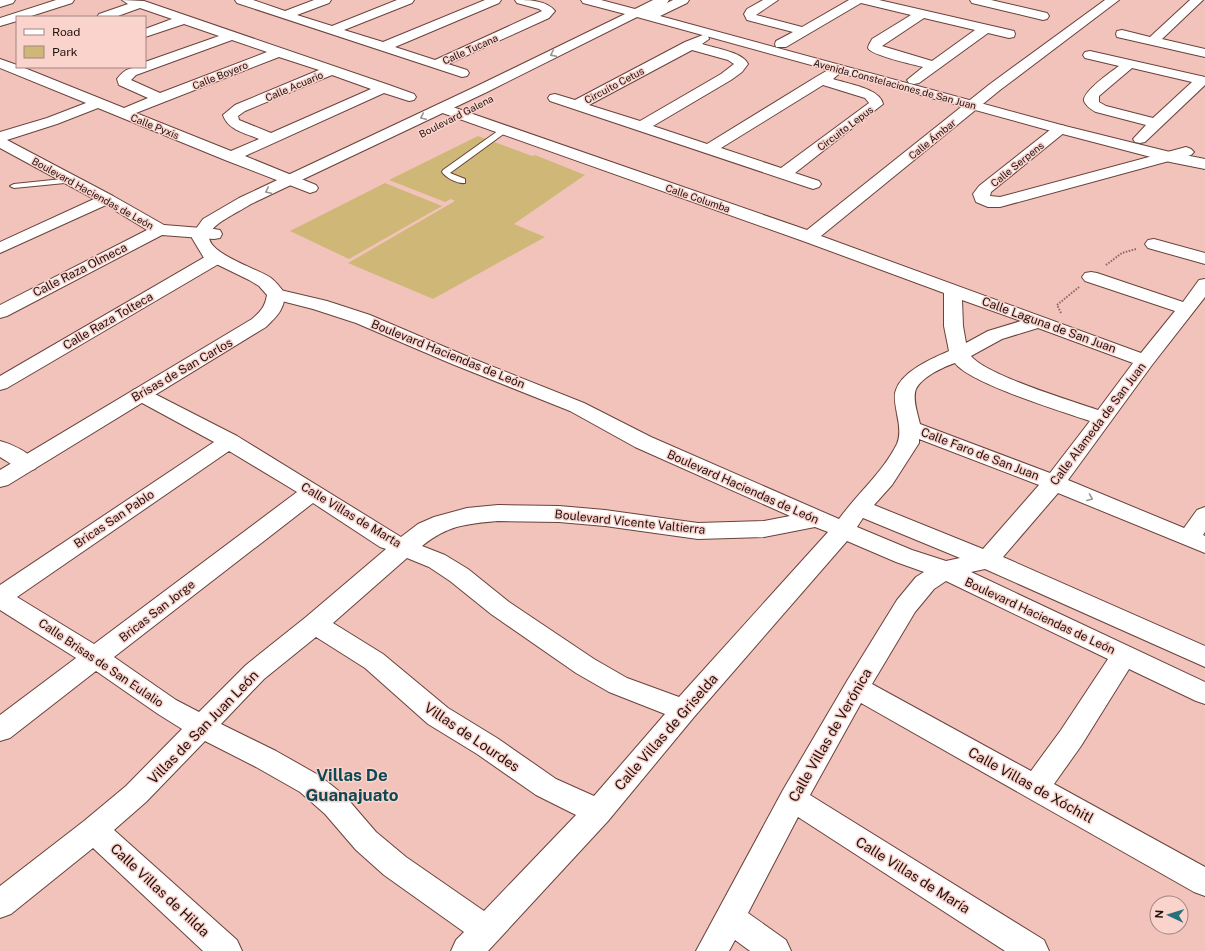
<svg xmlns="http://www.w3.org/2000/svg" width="1205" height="951" viewBox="0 0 1205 951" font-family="'Public Sans',sans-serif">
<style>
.green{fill:#cfb877}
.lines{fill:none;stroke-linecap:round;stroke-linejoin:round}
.service-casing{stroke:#69423b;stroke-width:2}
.minor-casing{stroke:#69423b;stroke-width:2}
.tertiary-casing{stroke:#69423b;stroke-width:2}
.path{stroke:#866762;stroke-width:2;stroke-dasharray:1.5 1.5;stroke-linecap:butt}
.service{fill:#fff;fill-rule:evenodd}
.minor{fill:#fff;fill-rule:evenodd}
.tertiary{fill:#fff;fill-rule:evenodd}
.oneway{stroke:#9b9493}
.labels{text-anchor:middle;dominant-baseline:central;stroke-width:3;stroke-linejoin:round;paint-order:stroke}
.far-street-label{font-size:10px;fill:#21110e;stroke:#f9d3cc}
.street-label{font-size:12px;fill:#21110e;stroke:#f9d3cc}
.near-street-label{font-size:14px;fill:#21110e;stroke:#f9d3cc}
.near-quarter-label{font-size:17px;font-weight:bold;fill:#0c4953;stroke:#f9d3cc}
</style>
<rect width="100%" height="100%" fill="#f2c3bb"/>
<path class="green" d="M478 136 532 156 535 155 585 175 514 224 545 237 433 299 348 263 455 201 451 199 445 202 389 180Z
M385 183 442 206 349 259 290 231Z"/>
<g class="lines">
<defs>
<path id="service" d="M502 128H508L509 130 450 173 465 179V183C458 184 446 178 442 172L443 170Z
M72 178 76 180 75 182 14 188 10 186 14 184Z"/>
<path id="minor" d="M0 0H15L13 3 0 7Z
M56 0H74L72 3 28 17H17V21L0 26V18Z
M122 0 144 1 389 85 414 94 416 97 414 100 409 101 384 93 245 156 316 185 318 188 316 191 310 193 225 160 98 108 57 124 7 140 113 196 164 225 214 229 220 230 222 234 220 238 214 239 162 235 7 316 0 318V305L147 230 106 205 0 253V242L94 199 0 148V132L47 118 86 103 0 68V59L17 65V67H22L124 108 148 98 119 85 117 79C125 68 132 67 145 67V62L219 36 184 24 145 37V29L172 19 140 8 115 17H97L99 14 128 4ZM232 40 267 52 160 93 131 80 136 75ZM279 57 319 70 235 105 223 115C228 130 245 133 259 139L231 151 136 113ZM332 75 371 89 271 133 239 120 238 116 245 111Z
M235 0H253L285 11 314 0H331L329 3 297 15 332 26 397 0H414L412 3 344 30 383 42 485 0H501L499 3 395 47 435 60 542 11 539 9 517 3 515 0C529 0 546 0 555 11L549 18 448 64 467 70 469 73 467 76 462 77 237 3Z
M763 0H778L756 15 802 27 849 0H879L1014 31 1015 34 1014 37 1009 38 988 33 919 83 914 84 909 83 907 80 923 67C915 65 870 55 868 48 868 45 871 42 872 39L911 15 861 3 786 47H776L775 44 776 41 793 32 747 20 744 14 747 9ZM924 18 975 30 932 61 882 46Z
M970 0H991L1047 13 1049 16 1047 19 1043 20 972 3Z
M1105 0H1119L1000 90 821 236 1141 353 1175 311 1085 281 1082 277 1085 273 1091 272 1097 273 1183 302 1199 280 1205 279V297L1152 365 1068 480 1184 528 1197 510 1205 507V532L1203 535 1205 536V553L1058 493 1003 557 1205 646V667L985 569 971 572 1205 682V704L1196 701 1129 669 1081 746 1054 784 1205 867V896L1194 892 861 703 810 795 1044 940 1049 951H1005L798 817 748 913 786 940 791 951H750L735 940 729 951H696L783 790 847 681 897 600 916 577 924 572 896 562 847 541 694 717 608 821 488 951H451L456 940 464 932 384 875 356 850 325 814 300 792 256 767 205 741 146 802 114 830 237 940 242 951H203L93 848 11 914 0 918V886L84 821 126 786 182 729 158 714 96 671 10 738 0 741V715L76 658 0 610V585L214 442 133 398 130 394 133 390 140 388 147 390 237 436 401 537 418 524 434 517 467 508 498 505 559 506 605 510 698 523 764 521 790 516 635 447 570 411 452 364 356 323 313 309 270 298 267 294 270 290 276 289 327 301 370 315 466 356 584 403 651 437 839 519C857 494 883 472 897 444 901 435 899 423 897 414 896 406 893 397 896 390 902 371 933 358 949 351L944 326V293L803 241 437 111 435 108 437 105 442 104 447 105 807 230 990 84ZM962 300 1021 321 988 331 966 343 963 326ZM1038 328 1133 363 1098 410C1072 401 986 375 971 356L1002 339ZM955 363C969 383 1063 412 1090 421L1050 473 920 424C918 415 912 399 916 389 922 377 943 367 955 363ZM919 439 1039 485 983 549 874 505 892 485 919 443ZM229 451 297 492 94 644 17 597ZM313 503 380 547 386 549 306 617 246 665 199 712 176 700 114 657ZM863 518 960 558 946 561 912 550 857 527ZM498 521 559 522 605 526 698 539 764 537 815 527 828 532 679 697 627 678 594 659 509 602 468 569 445 555 422 546C448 525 466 524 498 521ZM407 558 429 567 450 581 491 614 576 673 609 692 665 714 594 796 556 779 497 738 448 708 383 654 333 623ZM946 581 1108 659 1061 730 1031 771 872 684 915 612 934 589ZM316 637 365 668 428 724 477 754 536 795 576 815 484 911 406 857 376 832 345 796 320 776 276 751 221 724 264 679Z
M1190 0H1203L1162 39 1205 49V57L1117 37 1116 34 1117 31 1122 30 1150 37Z
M703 35 708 36 709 39 702 44C714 48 743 52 748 64L742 72 731 80 653 126 707 144 816 77 828 70H838L840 73 833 79C847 84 880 88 883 104L795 173 819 181 821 184 819 187 813 189 550 101 548 98 550 95 555 94 575 100 685 42ZM692 50 728 60 734 64 721 74 640 121 589 105ZM823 85 865 98 869 103 781 168 721 148Z
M1090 51 1205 77V85L1145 142 1140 143 1135 142 1133 139 1146 125 1096 112C1092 110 1086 106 1084 101 1082 92 1112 71 1119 66L1085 58 1083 55 1085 52ZM1132 68 1192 82 1153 118 1106 106 1099 102V96Z
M1060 125 1065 126 1067 129 1065 132 991 192 990 196 1000 197 1186 147 1191 149 1194 152 1191 155 1000 207H988L976 202 973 194 979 186 1055 126Z
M1154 239 1205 253V264L1148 248 1145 244 1148 240Z
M216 253 222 254 225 258 222 262 7 388 0 390V376L210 254Z
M0 441C12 444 31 453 38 464L35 469C21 473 12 464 0 457Z"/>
<path id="tertiary" d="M581 0H601L635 9 653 0H669L667 3 647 13 673 0H689L687 3 660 16 1065 126 1170 152 1205 159V169L1170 162 1055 132 637 17 487 92 251 204C241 211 215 222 210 233 201 252 259 269 271 278 276 282 281 288 285 294 284 310 277 316 266 327L8 485 0 487V470L252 319C261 311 265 307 267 295L259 286 249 280 204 258 192 238 193 233 203 219 239 198 477 86 625 14 583 3Z"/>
</defs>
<use href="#service" class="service-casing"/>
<use href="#minor" class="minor-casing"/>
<use href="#tertiary" class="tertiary-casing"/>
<path class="path" d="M1106 265 1122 253 1136 249
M1061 313 1057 305 1079 287"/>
<use href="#service" class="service"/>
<use href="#minor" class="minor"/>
<use href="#tertiary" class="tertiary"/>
</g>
<defs><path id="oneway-chevron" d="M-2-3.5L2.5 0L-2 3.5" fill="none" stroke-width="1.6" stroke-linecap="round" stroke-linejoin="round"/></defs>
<g class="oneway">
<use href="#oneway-chevron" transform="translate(553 54) rotate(154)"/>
<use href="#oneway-chevron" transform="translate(423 117) rotate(155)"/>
<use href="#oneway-chevron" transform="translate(268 191) rotate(155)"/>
<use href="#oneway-chevron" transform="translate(1090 498) rotate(22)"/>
</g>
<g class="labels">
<g class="far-street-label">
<text transform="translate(470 49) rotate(-24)">Calle Tucana</text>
<text transform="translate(220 75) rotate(-22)">Calle Boyero</text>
<text transform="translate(895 84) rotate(15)">Avenida Constelaciones de San Juan</text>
<text transform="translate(614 85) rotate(-28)">Circuito Cetus</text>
<text transform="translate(294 86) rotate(-23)">Calle Acuario</text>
<text transform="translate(456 116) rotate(-27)">Boulevard Galena</text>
<text transform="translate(155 126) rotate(22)">Calle Pyxis</text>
<text transform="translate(845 128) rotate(-37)">Circuito Lepus</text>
<text transform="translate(932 139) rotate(-39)">Calle Ámbar</text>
<text transform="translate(1017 164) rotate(-39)">Calle Serpens</text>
<text transform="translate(93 193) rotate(29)">Boulevard Haciendas de León</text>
<text transform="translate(698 198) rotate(19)">Calle Columba</text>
</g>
<g class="street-label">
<text transform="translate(80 270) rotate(-27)">Calle Raza Olmeca</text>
<text transform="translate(108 321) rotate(-30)">Calle Raza Tolteca</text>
<text transform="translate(1049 325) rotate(20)">Calle Laguna de San Juan</text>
<text transform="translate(448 354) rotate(22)">Boulevard Haciendas de León</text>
<text transform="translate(182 370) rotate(-30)">Brisas de San Carlos</text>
<text transform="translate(1098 424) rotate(-53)">Calle Alameda de San Juan</text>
<text transform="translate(980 454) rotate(21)">Calle Faro de San Juan</text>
<text transform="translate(743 487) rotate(24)">Boulevard Haciendas de León</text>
<text transform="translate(351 515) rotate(31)">Calle Villas de Marta</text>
<text transform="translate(114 519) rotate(-34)">Bricas San Pablo</text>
<text transform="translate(630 522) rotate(6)">Boulevard Vicente Valtierra</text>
<text transform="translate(157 611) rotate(-38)">Bricas San Jorge</text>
<text transform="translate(1040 616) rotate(25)">Boulevard Haciendas de León</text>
<text transform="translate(101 663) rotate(34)">Calle Brisas de San Eulalio</text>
</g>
<g class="near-street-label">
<text transform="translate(203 727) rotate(-46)">Villas de San Juan León</text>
<text transform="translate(666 732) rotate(-49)">Calle Villas de Griselda</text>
<text transform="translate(830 735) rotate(-60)">Calle Villas de Verónica</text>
<text transform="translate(472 737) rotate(34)">Villas de Lourdes</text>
<text transform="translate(1031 785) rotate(29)">Calle Villas de Xóchitl</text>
<text transform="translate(913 875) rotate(32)">Calle Villas de María</text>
<text transform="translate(160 890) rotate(43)">Calle Villas de Hilda</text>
</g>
<g class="near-quarter-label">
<text x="352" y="775">Villas De<tspan x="352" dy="20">Guanajuato</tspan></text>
</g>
</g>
<rect x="16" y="16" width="130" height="52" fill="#f9d3cc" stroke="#a38580"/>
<rect x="24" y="29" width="20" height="6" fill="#ffffff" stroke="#a38580"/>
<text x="52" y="36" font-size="12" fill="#21110e">Road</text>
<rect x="24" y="46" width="20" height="12" fill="#cfb877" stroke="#a38580"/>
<text x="52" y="56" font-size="12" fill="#21110e">Park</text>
<g transform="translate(1169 915) rotate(274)"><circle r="19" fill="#f9d3cc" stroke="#a38580"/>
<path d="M0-3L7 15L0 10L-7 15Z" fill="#28707c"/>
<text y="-6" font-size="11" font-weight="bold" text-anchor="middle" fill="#21110e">N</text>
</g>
</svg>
